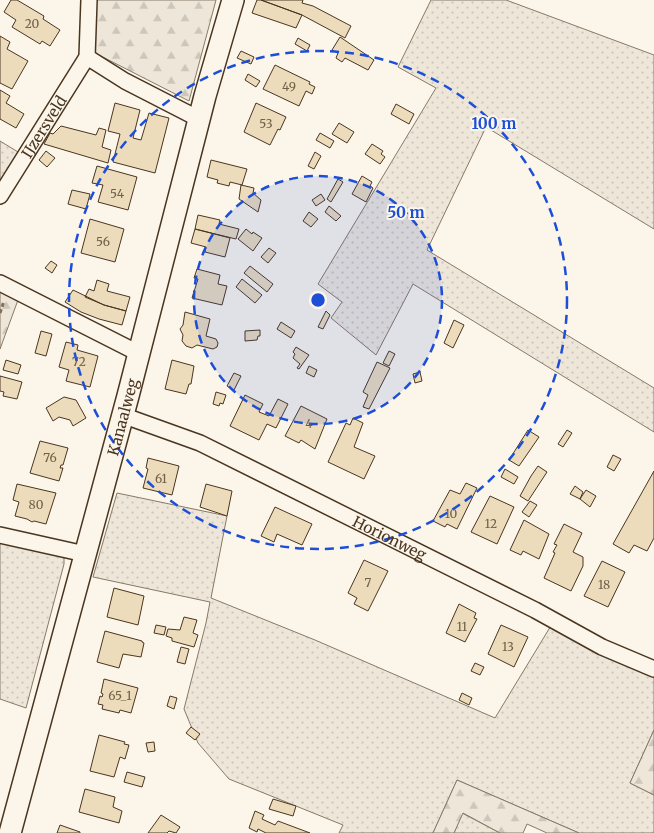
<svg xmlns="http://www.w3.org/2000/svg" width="654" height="833" viewBox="0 0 654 833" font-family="Merriweather,serif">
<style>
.grass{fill:url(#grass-dots);stroke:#887966}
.forest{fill:url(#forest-firs);stroke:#887966}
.building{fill:#ecdcbc;stroke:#4a3520}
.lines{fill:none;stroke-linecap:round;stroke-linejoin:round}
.street-casing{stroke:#4a3520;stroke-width:18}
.secondary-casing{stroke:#4a3520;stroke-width:24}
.path{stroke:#7f6f5c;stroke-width:3;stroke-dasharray:4 2.5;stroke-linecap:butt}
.street{stroke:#fbf6e9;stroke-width:15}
.secondary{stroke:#fbf6e9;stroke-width:21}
.ring{fill:none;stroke:#1d4ed8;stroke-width:2.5;stroke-dasharray:9 6}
.labels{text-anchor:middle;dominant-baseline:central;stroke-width:4;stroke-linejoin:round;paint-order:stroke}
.number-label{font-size:12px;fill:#725f47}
.street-label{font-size:15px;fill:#4a3520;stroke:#fbf6e9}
.centre{fill:#1d4ed8;stroke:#fbf6e9;stroke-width:2.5}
.ring-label{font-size:15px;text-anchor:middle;font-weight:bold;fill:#1d4ed8;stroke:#fbf6e9;stroke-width:4;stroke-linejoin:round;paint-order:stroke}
</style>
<defs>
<pattern id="grass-dots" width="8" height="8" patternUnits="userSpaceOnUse" patternTransform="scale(1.25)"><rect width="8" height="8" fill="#ede6d9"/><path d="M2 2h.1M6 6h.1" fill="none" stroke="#cdc6ba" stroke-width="1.8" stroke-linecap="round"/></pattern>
<pattern id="forest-firs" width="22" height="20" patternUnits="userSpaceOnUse" patternTransform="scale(1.25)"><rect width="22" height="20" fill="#ede6d9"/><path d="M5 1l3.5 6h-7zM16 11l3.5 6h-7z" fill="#cdc6ba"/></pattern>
</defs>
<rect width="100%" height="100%" fill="#fbf6e9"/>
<path class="grass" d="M431 0H506L654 55V229L486 127 427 250 654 388V432L413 284 376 355 331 318 342 302 318 284 436 88 398 67Z
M0 141 23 155 0 188Z
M117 493 227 516 211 598 315 640 495 718 552 624 654 676V730L630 783 654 795V833H579L457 780 433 833H339L343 825 229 779 198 743 184 709 206 623 210 602 93 577Z
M0 542 64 557V564L26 708 0 699Z
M462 813 500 833H454Z"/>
<path class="forest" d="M95 0H216L189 101 91 51Z
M0 290 18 300 0 349Z
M654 730V795L630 783Z
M457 780 579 833H547L527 824 523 833H500L463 813 454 833H433Z"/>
<path class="building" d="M11 0H17L44 16 43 19 60 30 50 46 42 41 40 44 12 27 16 20 4 12Z
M257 0H261L302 15 296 28 252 13Z
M261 0H303L302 3 313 6 351 26 345 38 302 15Z
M0 36 10 42 7 49 28 61 12 89 0 83Z
M340 37 374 60 368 70 345 58 342 62 336 58 338 53 332 50Z
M298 38 310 45 307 51 295 44Z
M241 51 254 57 251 64 237 58Z
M275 65 310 82 309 84 315 87 312 94 306 91 299 106 263 89Z
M248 74 260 81 256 87 245 80Z
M0 90 10 96 6 103 24 114 16 128 0 119Z
M115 103 140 110 133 138 141 140 149 113 169 118 155 173 113 162 120 134 108 131Z
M256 103 286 117 280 130 278 129 270 145 244 132Z
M396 104 414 114 409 124 391 114Z
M339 123 354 132 347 143 332 134Z
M61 126 96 135 99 128 106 130 102 147 111 150 108 163 44 144 50 133 53 134Z
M320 133 334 141 330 148 316 140Z
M372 144 383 151 381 154 385 157 380 164 365 154Z
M46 151 55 158 47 167 39 160Z
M315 152 321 156 314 169 308 166Z
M211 160 247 169 242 185 230 182 229 186 217 183 218 180 207 177Z
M97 166 137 177 128 210 98 202 103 185 92 183Z
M362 176 372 182 370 186 373 188 366 202 352 194Z
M338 179 343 182 331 202 327 199Z
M241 185 254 188 253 193 261 200 258 212 239 199Z
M72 190 90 194 86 209 68 204Z
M321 194 325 200 316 206 312 200Z
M329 206 341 216 336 221 325 212Z
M309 212 318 219 311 227 303 221Z
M198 215 220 220 219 224 239 229 236 239 195 229Z
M90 219 124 229 115 262 81 253Z
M195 229 230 238 225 257 205 252 206 247 191 243Z
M246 229 252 234 253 232 262 238 253 251 238 239Z
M269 248 276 253 268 263 261 257Z
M51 261 57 265 52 273 45 268Z
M250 266 273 284 267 292 244 273Z
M197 269 220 275 218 284 227 286 222 305 192 298 198 279 194 278Z
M242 279 262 295 255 303 236 287Z
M97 280 109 284 107 291 130 297 126 311 104 305 85 297 89 289 94 291Z
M73 290 104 305 126 311 122 325 99 319 81 312 65 302Z
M326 311 330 315 323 329 318 327Z
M185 312 210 319 206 336 216 339 218 343 217 347 213 349 197 345 192 348 186 346 182 341 183 335 180 329 183 325Z
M454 320 464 325 453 348 444 343Z
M281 322 295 331 291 338 277 329Z
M260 330V336H258L257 340 245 341V331Z
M41 331 52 334 46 356 35 353Z
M66 342 78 345 77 350 98 356 90 387 66 381 69 370 59 367Z
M296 347 309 355 299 369 297 368 300 364 293 358 295 354 293 352Z
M389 351 395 354 389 366 383 363Z
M6 360 21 365 18 374 3 370Z
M172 360 194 366 191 384H189L186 394 165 389Z
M377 362 390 368 369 409 363 407 368 395 363 392Z
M309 366 317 370 314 377 306 373Z
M420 372 422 381 415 383 413 374Z
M234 373 241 376 234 390 227 386Z
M0 376 22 382 17 399 3 396 4 392 0 391Z
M216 392 226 395 223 404 220 403 219 406 213 404Z
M245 395 263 404 259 412 269 416 278 399 288 404 276 428 267 424 259 440 230 426Z
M64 397 76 400 86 418 73 426 70 420 59 417 53 421 46 408Z
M301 406 327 419 315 449 301 440 299 443 285 436Z
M353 418 363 423 354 447 375 456 364 479 328 462 346 423 350 425Z
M528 430 539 437 519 466 509 460Z
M567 430 572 433 563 447 558 444Z
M40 441 68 448 63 465H61L60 468H63L59 481 30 473Z
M613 455 621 459 614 471 607 467Z
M148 458 179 466 172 495 143 488 148 469 146 468Z
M538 466 547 472 528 501 520 496 531 476Z
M505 469 518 477 514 484 501 477Z
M654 471V538L647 551 634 545 629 553 613 544Z
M466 483 477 488 457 529 447 524 445 527 433 521 450 490 460 494Z
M17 484 56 493 46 524 34 521 32 522 27 519 15 516 19 502 13 500Z
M206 484 232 491 227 516 200 507Z
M575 486 583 492 580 499 570 494Z
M586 490 596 496 590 507 580 499Z
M490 496 514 507 497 544 471 532Z
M530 501 537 505 529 517 522 512Z
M275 507 312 524 302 545 277 534 274 542 261 536Z
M524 520 549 534 539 559 523 551 521 555 510 550Z
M564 524 582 533 573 552 583 557V566L571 591 544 578 555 553 553 552 557 545 554 544Z
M364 560 388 571 368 611 354 604 357 598 348 593Z
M602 561 625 572 608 607 584 596Z
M114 588 144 596 138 625 107 617Z
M459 604 476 613 474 618 477 619 465 642 446 633Z
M184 617 197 620 193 633 198 635 194 647 172 641V638L166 636 168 629 180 630Z
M156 625 166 627 164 635 154 633Z
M501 625 528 637 514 667 488 654Z
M105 631 142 641V642L144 643 141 657 123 654 119 668 97 662Z
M181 647 189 649 185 664 177 662Z
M475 663 484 667 480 675 471 671Z
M104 679 138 688 131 713 120 710 119 713 102 709 103 705 98 704 100 696 102 697 103 694 101 693Z
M462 693 472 698 469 705 459 700Z
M170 696 177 698 174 709 167 706Z
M191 727 200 734 195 740 186 733Z
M99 735 125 742 124 744 129 745 125 759 120 757 114 777 90 771Z
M154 742 155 751 148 752 146 743Z
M127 772 145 777 142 787 124 782Z
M85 789 115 797 113 807 122 811 119 823 79 812Z
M273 799 296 806 293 816 269 809Z
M255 811 264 815 262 819 275 825 278 821 310 833H266L258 829 257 832 249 828Z
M161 815 180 827 176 833 169 831 167 833H148Z
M60 825 80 832V833H57Z"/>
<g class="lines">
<defs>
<g id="street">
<path d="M87 57 125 81 199 119"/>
<path id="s1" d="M0 196 87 57 89 0"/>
<path d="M0 283 138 353"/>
<path id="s2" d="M122 415 200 443 535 610 602 647 654 669"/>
<path d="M0 535 85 554"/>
</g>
<g id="secondary">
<path id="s3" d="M10 833 128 396 205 96 233 0"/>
</g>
</defs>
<use href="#street" class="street-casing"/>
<use href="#secondary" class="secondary-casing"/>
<path class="path" d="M0 313 4 301"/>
<use href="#street" class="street"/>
<use href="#secondary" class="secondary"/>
</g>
<circle cx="318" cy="300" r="124" fill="#1d4ed8" fill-opacity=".12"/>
<g class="ring">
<circle cx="318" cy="300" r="124"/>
<circle cx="318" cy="300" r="249"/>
</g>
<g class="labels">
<g class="number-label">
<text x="32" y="23">20</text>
<text x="289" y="86">49</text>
<text x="266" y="123">53</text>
<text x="117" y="193">54</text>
<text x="103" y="241">56</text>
<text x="79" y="361">72</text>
<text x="309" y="423">4</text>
<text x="50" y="457">76</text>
<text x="161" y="478">61</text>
<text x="36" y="504">80</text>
<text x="451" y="513">10</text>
<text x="491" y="523">12</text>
<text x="368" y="582">7</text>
<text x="604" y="584">18</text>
<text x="462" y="626">11</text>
<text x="508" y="646">13</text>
<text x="120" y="695">65_1</text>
</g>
<g class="street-label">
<text stroke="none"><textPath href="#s1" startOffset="82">IJzersveld</textPath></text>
<text stroke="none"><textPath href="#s3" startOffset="431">Kanaalweg</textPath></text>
<text stroke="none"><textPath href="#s2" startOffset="295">Horionweg</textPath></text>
</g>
</g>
<circle cx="318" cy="300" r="8" class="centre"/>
<g class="ring-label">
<text x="494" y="129">100 m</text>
<text x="406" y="218">50 m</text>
</g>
</svg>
